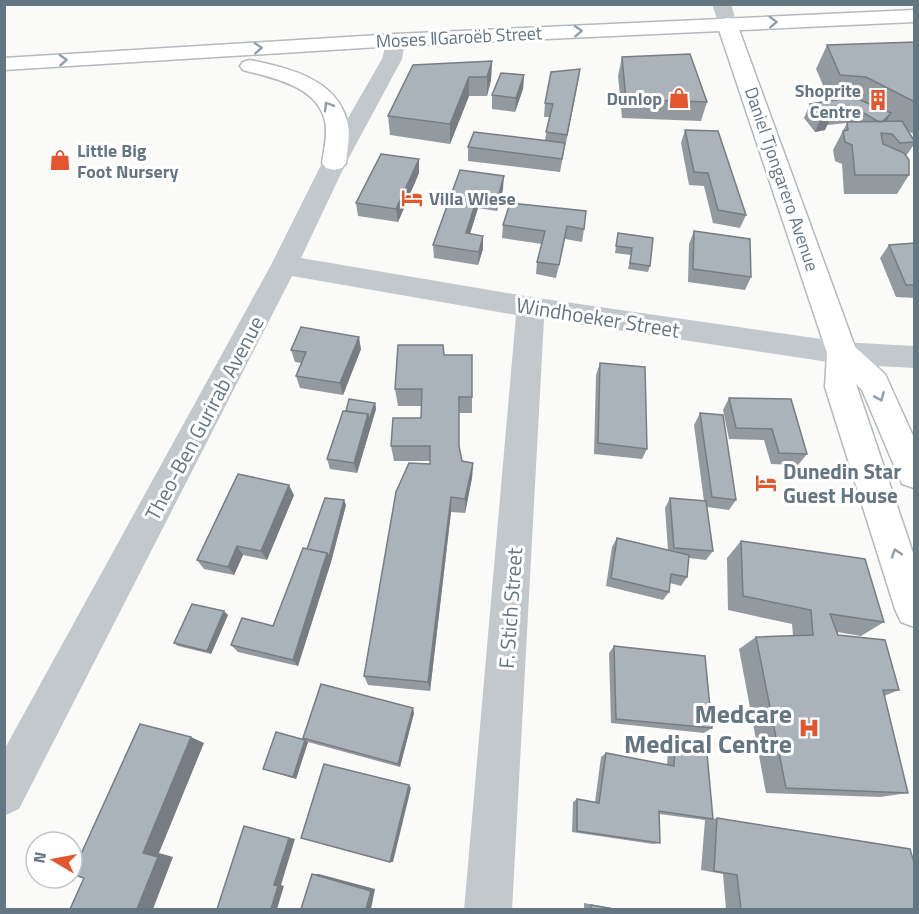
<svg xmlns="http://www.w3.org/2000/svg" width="919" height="914" viewBox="0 0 919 914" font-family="'Titillium Web',sans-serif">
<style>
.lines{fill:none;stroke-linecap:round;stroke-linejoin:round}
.secondary-casing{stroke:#b3babf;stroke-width:3}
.primary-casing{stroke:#b5babe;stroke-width:3}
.street{fill:#c3c8cc;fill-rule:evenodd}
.secondary{fill:#fff;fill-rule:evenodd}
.primary{fill:#fff;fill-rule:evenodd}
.wall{fill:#929a9f}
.shaded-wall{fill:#777d82}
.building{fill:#aab3b9;stroke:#777d82;stroke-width:1.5}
.oneway{stroke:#939fa8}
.labels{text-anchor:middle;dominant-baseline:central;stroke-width:6;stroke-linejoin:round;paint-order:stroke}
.far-street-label{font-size:18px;fill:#657683;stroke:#fff}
.far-poi-label{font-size:18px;font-weight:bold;fill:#657683;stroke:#fff;text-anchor:end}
.street-label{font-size:21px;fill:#657683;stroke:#fff}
.poi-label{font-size:21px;font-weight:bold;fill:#657683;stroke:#fff;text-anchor:start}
.near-poi-label{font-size:26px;font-weight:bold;fill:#657683;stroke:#fff;text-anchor:end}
</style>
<rect width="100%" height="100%" fill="#fafaf8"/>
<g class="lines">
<defs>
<path id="secondary" d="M727 18 734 20 737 24 855 347 885 374 914 438V488L902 484 862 390 856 384 914 556V627L901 622 895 609 825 387 827 353 717 24 720 20Z"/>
<path id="primary" d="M914 10V22L395 46 4 70V58L395 34Z
M250 60C287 68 336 78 347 121 351 134 347 150 346 163L342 168 334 170 326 168 322 163C324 150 328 134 325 121 317 86 273 78 243 70L240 66 243 62Z"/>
</defs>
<use href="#secondary" class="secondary-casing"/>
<use href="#primary" class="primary-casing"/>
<path class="street" d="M712 4H731L737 24 734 28H720Z
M395 34 402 36 405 40 402 59 346 163 301 258 531 297 842 342 914 346V368L842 364 544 319 512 910H464L516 315 292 276 19 809 4 816V750L271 265 322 163 382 59 388 36Z"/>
<use href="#secondary" class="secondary"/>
<use href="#primary" class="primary"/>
</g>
<path class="wall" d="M915 42V135L908 131 915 141V143L906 156 909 175 897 194H844L842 164 835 161 833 150 847 123 827 125 825 130 815 132 804 118 810 104 837 100 829 99 816 69 827 45Z
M622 57 707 102 701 121 622 118 618 76Z
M492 61 491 80 487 96H469L450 144 390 135 388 116Z
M580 69 560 172 468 161V147L545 140 549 117H544L545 103Z
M524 75 523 89 515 112 492 109V95Z
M685 130 746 215 740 228 713 223 704 186 689 185 681 143Z
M419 159V173L398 222 358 216 356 203Z
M460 170 503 189 497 211 478 208 470 234 483 236V249L478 265 434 258 433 245Z
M510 203 584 229 582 242 565 239 556 278 536 274 537 262 542 244 502 238 503 225Z
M694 231 751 277 745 290 688 282 689 244Z
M618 233 650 266 648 272 628 269 631 255 615 253Z
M915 243V298L896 297 880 258 889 245Z
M361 349 343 395 300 388 296 376 302 363 295 362 291 350Z
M444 355 472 397V413H459V447L462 461 473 463 472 478 465 513 451 512 430 691 368 685 364 676 430 464V461H394L391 446 421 418 422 406H398L395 389Z
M600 363 647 449 642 459 594 454 596 375Z
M729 398 807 454 798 465 771 464 764 440 729 439 723 410Z
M375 403 376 409 357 473 330 469 327 459 346 411Z
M700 413 736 500 729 510 707 507 713 551 706 560 689 558 687 577 681 586 670 583 669 592 663 600 606 586 612 547 617 538 668 550 665 508 670 498 704 501 694 425Z
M294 495 267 560 243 555 234 575 204 569 197 560Z
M346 505 331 562 298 666 238 652 231 645 273 626Z
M741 541 884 622 861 636 837 632 838 635 899 690 884 696 908 793 880 797 766 793 739 649 756 637 793 636 792 624 728 610 727 558Z
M228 615 211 654 178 646 174 643Z
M614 646 712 728 704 733 611 723 609 653Z
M414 713 400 767 308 742 296 779 263 769 305 740 303 738Z
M675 748 713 819 717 818 915 909H726L723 874 701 870 705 820 659 814 660 843 653 844 572 832 573 802 577 799 595 802 601 757 606 753 667 765 668 752Z
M584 903 617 909H584Z"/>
<path class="shaded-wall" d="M492 61 491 80 487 96V77Z
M580 69 578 82 565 148 567 135Z
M524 75 523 89 515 112 516 98Z
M469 77V96L450 144V124Z
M891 113 884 126 881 122Z
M831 117 825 130 815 132 821 118Z
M419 159V173L398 222 396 209Z
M504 176 503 189 497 211 498 197Z
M478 195V208L466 246V233Z
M483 236V249L478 265 479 252Z
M359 337 361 349 343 395 340 383Z
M375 403 376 409 357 473 354 463 368 414Z
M473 463 472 478 465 513V499Z
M289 485 294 495 267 560 261 551Z
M451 497V512L430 691 428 682Z
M344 500 346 505 331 562 298 666 293 660Z
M237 546 243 555 234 575 228 567Z
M224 611 228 615 211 654 207 651Z
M413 708 414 713 400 767 398 764Z
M191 737 204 743 159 853 173 857 153 909H137L143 853Z
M305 740 308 742 296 779 293 777Z
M409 785 411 788 393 862H390Z
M244 826 295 839 281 885 284 886 277 909H271Z
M312 874H319L375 889 371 909H366Z"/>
<path class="building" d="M915 42V102L866 77 840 75 827 45Z
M690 54 707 102 626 99 622 57Z
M492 61 487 77H469L450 124 388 116 413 65Z
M580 69 567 135 546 132 553 104 545 103 551 72Z
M501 73 524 75 516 98 492 95Z
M853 97 891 113 882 122H879L857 109 832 112 831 117 821 118 810 104Z
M902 121 915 142 900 143 892 134 881 133 883 144 904 153 909 160V175H855L852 145 845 142 843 131 848 130 847 122Z
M685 130 718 131 746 215 718 210 708 173 694 172Z
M474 132 565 143 562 159 468 147Z
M381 154 419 159 396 209 356 203Z
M460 170 504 176 498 197 478 195 466 233 483 236 479 252 433 245Z
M510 203 586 211 584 229 567 226 559 265 537 262 545 231 503 225Z
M694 231 750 239 751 277 693 269Z
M618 233 653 238 650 266 630 263 632 248 616 246Z
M915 243V285H906L889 245Z
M301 327 359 337 340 383 296 376 306 352 291 350Z
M398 345H443L444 355H472V397H459V446L462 461 473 463 465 499 451 497 428 682 364 676 396 492 409 463 430 464V446H391L393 418H421L422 389H395Z
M600 363 645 367 647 449 598 443Z
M729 398 791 399 807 454 779 453 772 429 736 428Z
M349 399 375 403 369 420 368 414 346 411Z
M343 411 368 414 354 463 327 459Z
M700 413 723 415 736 500 712 497Z
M238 474 289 485 261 551 237 546 228 567 197 560Z
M325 498 344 500 329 557 327 553 307 549Z
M670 498 706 501 713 551 674 548Z
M617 538 689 555 687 577 671 574 669 592 611 578Z
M741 541 865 559 884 622 830 614 838 635 885 640 899 690H883L908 793 786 788 756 637 813 635 811 610 743 596Z
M303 548 327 553 293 660 231 645 242 618 273 626Z
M192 604 224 611 207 651 174 643Z
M614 646 705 656 712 728 616 719Z
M321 684 413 708 398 764 303 738Z
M140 724 191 737 143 853 158 857 137 909H70L84 878 72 874Z
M276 732 305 740 293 777 263 769Z
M675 748 707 753 713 819 659 811 660 843 577 831V799L599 803 606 753 674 766Z
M324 764 409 785 390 862 301 838Z
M717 818 910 849 915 866V909H741L737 875 714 871Z
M244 826 289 838 274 885 278 886 271 909H217Z
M312 874 371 891 366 909H301Z
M591 905 614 909H591Z"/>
<defs><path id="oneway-chevron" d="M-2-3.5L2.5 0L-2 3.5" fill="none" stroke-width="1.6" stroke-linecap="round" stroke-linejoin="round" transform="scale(1.5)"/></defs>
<g class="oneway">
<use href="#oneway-chevron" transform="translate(773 22) rotate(-2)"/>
<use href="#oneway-chevron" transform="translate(578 31) rotate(-3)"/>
<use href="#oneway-chevron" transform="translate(258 48) rotate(-4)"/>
<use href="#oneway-chevron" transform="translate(63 60) rotate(-4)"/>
<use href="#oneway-chevron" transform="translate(328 106) rotate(-120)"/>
<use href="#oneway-chevron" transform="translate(880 397) rotate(66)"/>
<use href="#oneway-chevron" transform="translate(896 553) rotate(-108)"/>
</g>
<defs>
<symbol id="shop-bare" viewBox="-9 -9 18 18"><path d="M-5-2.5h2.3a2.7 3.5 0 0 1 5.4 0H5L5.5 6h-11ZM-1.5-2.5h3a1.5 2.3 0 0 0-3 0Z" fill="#e4572e" stroke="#fff" stroke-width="2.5" paint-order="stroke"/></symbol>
<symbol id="building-bare" viewBox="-9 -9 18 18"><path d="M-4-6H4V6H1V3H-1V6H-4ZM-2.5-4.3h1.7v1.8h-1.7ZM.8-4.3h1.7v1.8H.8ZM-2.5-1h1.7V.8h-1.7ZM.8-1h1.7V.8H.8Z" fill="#e4572e" stroke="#fff" stroke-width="2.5" paint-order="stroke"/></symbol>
<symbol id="hotel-bare" viewBox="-9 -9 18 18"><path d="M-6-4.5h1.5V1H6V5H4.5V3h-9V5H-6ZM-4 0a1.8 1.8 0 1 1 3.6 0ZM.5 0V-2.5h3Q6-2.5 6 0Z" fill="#e4572e" stroke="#fff" stroke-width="2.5" paint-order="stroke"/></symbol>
<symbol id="hospital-bare" viewBox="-9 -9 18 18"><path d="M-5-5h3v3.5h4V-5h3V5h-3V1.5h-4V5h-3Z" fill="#e4572e" stroke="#fff" stroke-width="2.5" paint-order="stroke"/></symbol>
</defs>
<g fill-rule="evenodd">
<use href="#shop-bare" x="664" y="83" width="30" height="30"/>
<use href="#building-bare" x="863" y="85" width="30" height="30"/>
<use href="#shop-bare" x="45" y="145" width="30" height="30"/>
<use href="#hotel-bare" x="397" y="183" width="30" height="30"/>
<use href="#hotel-bare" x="751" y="468" width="30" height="30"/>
<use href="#hospital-bare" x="794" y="713" width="30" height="30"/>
</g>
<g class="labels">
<g class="far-street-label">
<text transform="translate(459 37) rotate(-3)">Moses ǁGaroëb Street</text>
<text transform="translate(782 179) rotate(71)">Daniel Tjongarero Avenue</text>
</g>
<g class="far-poi-label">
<text x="861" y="90">Shoprite<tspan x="861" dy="21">Centre</tspan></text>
<text x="662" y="98">Dunlop</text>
<text x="77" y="150" text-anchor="start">Little Big<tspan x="77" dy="21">Foot Nursery</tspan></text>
<text x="429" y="198" text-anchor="start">Villa Wiese</text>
</g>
<g class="street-label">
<text transform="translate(598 317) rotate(9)">Windhoeker Street</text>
<text transform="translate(204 418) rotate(-62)">Theo-Ben Gurirab Avenue</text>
<text transform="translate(510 608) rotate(-86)">F. Stich Street</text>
</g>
<g class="poi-label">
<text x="783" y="471">Dunedin Star<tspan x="783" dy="24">Guest House</tspan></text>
</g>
<g class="near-poi-label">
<text x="792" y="713">Medcare<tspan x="792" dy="30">Medical Centre</tspan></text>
</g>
</g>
<rect width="919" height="914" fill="none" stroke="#657683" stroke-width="12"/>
<g transform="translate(54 860) rotate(280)"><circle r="28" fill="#ffffff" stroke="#c1c8cd" stroke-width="1.5"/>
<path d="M0-4.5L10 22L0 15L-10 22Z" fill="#e4572e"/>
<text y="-9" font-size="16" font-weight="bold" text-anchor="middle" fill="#657683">N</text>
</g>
</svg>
